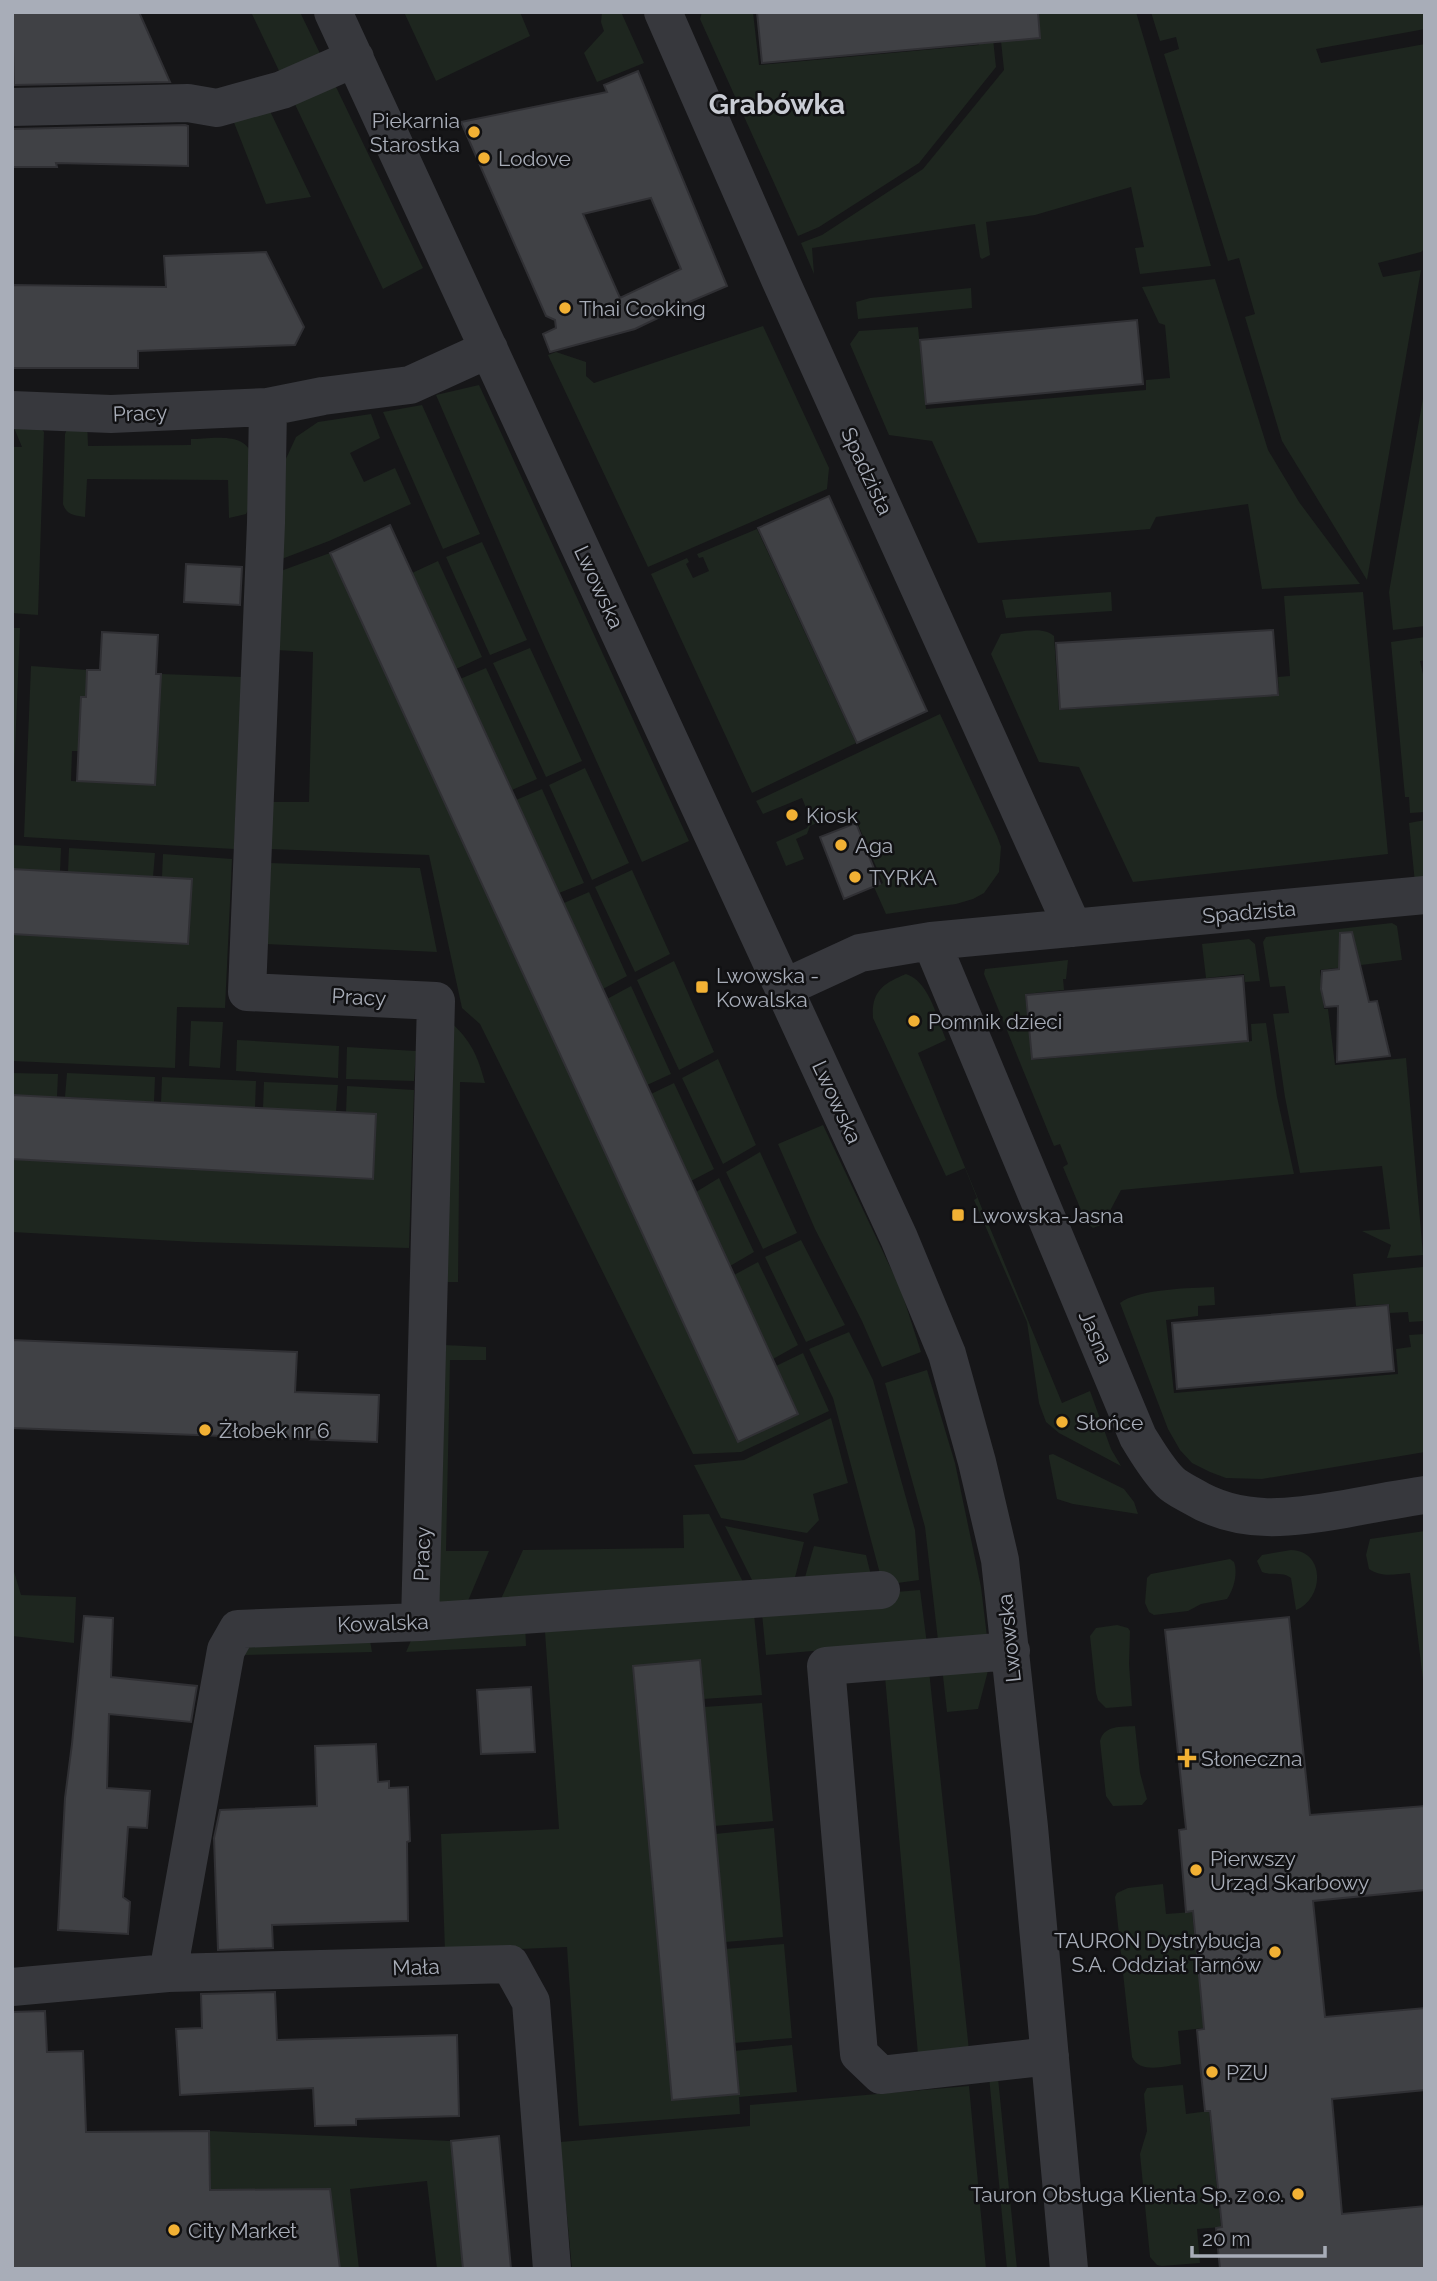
<svg xmlns="http://www.w3.org/2000/svg" width="1437" height="2281" viewBox="0 0 1437 2281" font-family="Raleway,sans-serif">
<style>
.green{fill:#1e261f}
.building{fill:#404145;stroke:#303034;stroke-width:2;fill-rule:evenodd}
.lines{fill:none;stroke-linecap:round;stroke-linejoin:round}
.minor{stroke:#37383d;stroke-width:38}
.poi-dot{fill:#f2b134;stroke:#111113;stroke-width:2.5}
.labels{text-anchor:middle;dominant-baseline:central;stroke-width:5;stroke-linejoin:round;paint-order:stroke}
.poi-label{font-size:21px;fill:#a8adb8;stroke:#111113;text-anchor:start}
.street-label{font-size:21px;fill:#a8adb8;stroke:#111113}
.district-label{font-size:28px;font-weight:bold;fill:#c9ccd4;stroke:#111113}
</style>
<rect width="100%" height="100%" fill="#161618"/>
<path class="green" d="M251 12H300L423 268 383 289Z
M404 12H520L530 36 436 81Z
M602 12H621L644 63 597 82 584 53 604 31 601 22Z
M702 12H753L759 65 979 45 977 21 991 20 996 67 919 163 819 227 798 236 700 19Z
M998 12H1136L1211 266 1140 274 1135 248 1144 247 1131 187 1035 215 986 222 990 255 982 259 980 257 975 224 812 248 814 274 801 243 822 235 923 169 1004 70Z
M1151 12H1425V29L1316 49 1321 63 1425 44 1424 249 1421 252 1378 263 1383 277 1421 270 1367 580 1282 441 1245 317 1255 314 1239 258 1228 261 1164 54 1179 49 1176 37 1160 41Z
M269 109 311 197 266 204 233 120Z
M1215 279 1268 450 1299 502 1360 584 1262 589 1248 504 1156 517 1150 529 978 543 932 441 889 435 850 344 859 331 918 327 926 409 1146 390V380L1170 378 1165 325 1159 323 1142 287Z
M971 288 972 308 858 319 856 302 870 298Z
M763 326 829 468 827 489 648 567 548 355 556 352 586 362V376L594 383Z
M479 385 689 841 642 862 541 638 436 395Z
M1425 387V626L1393 630 1389 592Z
M422 405 480 534 443 549 383 412Z
M371 414 380 438 350 453 364 482 395 468 411 504 329 541 279 560 285 461 296 437 318 422Z
M87 421 88 446 191 445V439C208 439 245 431 251 454 253 460 251 470 251 476 251 490 253 502 246 514L229 518 228 480 87 479 85 517C75 515 67 516 63 504L65 434 68 427Z
M12 423 40 427 44 432 38 615 12 613V447H22Z
M757 529 856 743 752 793 651 574 687 558 689 562 686 564 693 578 709 571 703 557 699 558 697 554Z
M482 542 527 640 490 655 446 557Z
M330 553 738 1441 798 1414 776 1366 803 1353 829 1411 741 1452 693 1454 480 1024 462 1008 429 855 269 849 270 802H309L313 652 276 650 278 572Z
M438 561 482 657 456 669 412 573Z
M1111 592 1112 611 1006 618 1002 600Z
M1363 592 1388 854 1133 882 1079 767 1039 762 991 654 1001 634C1017 633 1042 625 1054 636L1059 710 1279 695 1278 677 1290 676 1284 596Z
M12 628H20L12 822Z
M1425 637V660L1420 661 1425 683V812L1410 813 1409 797H1405L1391 642Z
M530 648 582 761 546 777 493 663Z
M31 666 87 670 86 697H81L78 751H72L71 781 155 784 161 674 242 677 234 849 24 837Z
M486 668 537 779 512 790 460 679Z
M940 714 997 836 1001 847 999 872 984 893 973 899 956 904 886 914 874 887 883 883 854 815 843 812 810 826 807 834 796 839 804 859 786 866 776 842 807 828 811 820 802 798 763 814 756 801Z
M585 768 629 863 592 880 549 785Z
M542 789 584 883 559 893 516 800Z
M1425 820V882L1415 883 1409 823Z
M12 845 61 848 60 872 12 869Z
M69 848 155 853 153 877 68 872Z
M163 854 232 859 225 1008 177 1007 175 1068 12 1061V934L188 944 192 880 162 877Z
M269 863 420 868 437 952 266 944Z
M632 870 670 954 635 972 595 887Z
M589 892 627 976 603 989 564 903Z
M1392 923 1397 926 1402 960 1320 970 1324 1009H1328L1335 1065 1406 1058 1423 1255 1387 1258 1391 1245 1362 1231 1390 1229 1382 1166 1300 1173 1285 1097 1273 1014 1289 1013 1285 986 1270 987 1263 942 1266 937Z
M1249 939 1255 944 1260 981 1245 982 1244 974 1206 978 1202 944Z
M1068 960 1066 979H1063L1064 990 1025 994 1032 1060 1252 1041 1251 1024 1266 1023 1277 1097 1294 1174 1121 1190 1103 1224 1093 1228 1086 1222 1063 1167 1068 1164 1060 1144 1054 1146 984 974 985 969Z
M674 961 714 1052 679 1070 637 980Z
M906 974C930 982 937 1019 946 1040L918 1053 1062 1403 1090 1391 1111 1449 1121 1466 1059 1433 1046 1422 1039 1403 1027 1322 974 1200 977 1198 965 1168 946 1176 873 1018C871 991 884 983 906 974Z
M631 986 671 1074 647 1085 607 999Z
M445 1017C469 1038 477 1052 485 1083L460 1082 458 1282H445Z
M191 1021 223 1022 220 1068 189 1066Z
M237 1040 339 1046 338 1078 236 1071Z
M347 1047 416 1051 414 1081 346 1079Z
M718 1059 756 1145 723 1164 682 1078Z
M12 1073 58 1074 57 1097 13 1095 12 1105Z
M67 1073 155 1077 154 1102 65 1097Z
M162 1077 256 1081 255 1108 161 1103Z
M264 1082 338 1085 336 1112 263 1108Z
M674 1083 714 1169 691 1181 651 1094Z
M347 1086 414 1090 409 1248 195 1242 12 1232V1159L372 1178 376 1114 346 1112Z
M823 1125 901 1290 921 1352 882 1367 862 1321 815 1229 778 1144Z
M760 1152 797 1233 763 1249 726 1172Z
M719 1178 754 1252 730 1266 696 1192Z
M801 1240 845 1325 806 1342 765 1257Z
M758 1262 798 1345 773 1359 734 1275Z
M1423 1267 1425 1321 1409 1322 1408 1312 1390 1313 1389 1304 1356 1306 1353 1274Z
M1214 1287 1215 1305 1198 1306V1316L1166 1320 1174 1393 1398 1374 1396 1349 1411 1347 1409 1335 1425 1334V1452L1262 1479 1226 1478 1210 1472 1192 1463 1180 1450 1168 1429 1120 1303C1138 1289 1190 1288 1214 1287Z
M849 1332 873 1380 915 1530 919 1580 883 1585 833 1398 809 1349Z
M444 1345 486 1347V1360H450L446 1551H489L465 1608 438 1603Z
M927 1370 955 1463 981 1587 988 1645 939 1649 925 1527 885 1383Z
M831 1418 848 1483 813 1494 819 1520 807 1533 721 1518 694 1465 744 1460Z
M1053 1454 1124 1489 1134 1502 1138 1514 1073 1504 1057 1499 1049 1458V1455Z
M709 1514 749 1594 496 1610 523 1550 684 1548 683 1515Z
M725 1526 804 1542 791 1593 759 1594Z
M1425 1531V1696L1410 1573C1396 1574 1382 1578 1369 1569L1366 1555 1370 1539Z
M814 1546 866 1555 873 1584 801 1591Z
M1291 1550C1326 1551 1324 1599 1296 1610L1291 1578C1283 1571 1271 1576 1262 1572L1257 1561 1262 1555Z
M1230 1559 1234 1562C1238 1573 1234 1589 1227 1599L1201 1604 1188 1611 1154 1615 1149 1612 1145 1603 1147 1578 1151 1574Z
M12 1565 21 1595 76 1597 74 1643 12 1636Z
M920 1590 928 1652 882 1645 766 1655 761 1603Z
M753 1604 762 1695 703 1699 734 2051 792 2045 797 2092 739 2097 740 2114 579 2126 567 1947 445 1952 441 1834 559 1829 544 1618Z
M525 1622 526 1646 406 1652 417 1627Z
M1117 1625 1128 1628 1130 1631 1129 1664 1132 1706 1106 1708 1098 1700 1096 1693 1090 1636 1096 1628Z
M368 1629 372 1652 243 1655 252 1641Z
M928 1661 970 2060 919 2066 884 1665Z
M990 1663 978 1709 947 1712 942 1667Z
M762 1703 773 1821 714 1826 704 1707Z
M1135 1726 1140 1773 1147 1799 1142 1805 1113 1806 1106 1796 1100 1741C1104 1725 1121 1727 1135 1726Z
M774 1828 783 1937 725 1942 715 1834Z
M1163 1884 1166 1914 1192 1912 1204 2028 1178 2031 1181 2064C1165 2066 1140 2074 1132 2057L1115 1897 1117 1893 1128 1888Z
M784 1944 792 2038 734 2043 725 1949Z
M989 2076 998 2078 1017 2269H1007Z
M1183 2085 1186 2114 1209 2111 1221 2227 1197 2229 1200 2263 1162 2266 1157 2265 1150 2257 1140 2154 1147 2131 1144 2094 1147 2088Z
M969 2086 986 2269H572L560 2142 750 2126V2105Z
M209 2131 451 2141 463 2269H437L427 2181 350 2189 359 2269H340L330 2189 12 2191 210 2180Z"/>
<path class="building" d="M12 12H139L170 82 14 85Z
M757 12H1038L1040 38 762 63Z
M638 71 727 286 687 303V304L635 329 550 352 543 334 556 328 555 320 546 316 461 122 607 92 604 85ZM651 198 681 269 620 298 583 214Z
M185 125 188 126V166L56 163 57 167H12L13 129Z
M266 252 304 327 295 345 138 351V368H12V285L166 287 164 256Z
M1137 320 1143 384 926 404 920 340Z
M829 496 927 711 857 743 758 528Z
M390 525 798 1414 738 1442 330 553Z
M186 564 242 567 240 605 184 602Z
M1273 630 1278 695 1060 709 1056 643Z
M102 632 158 635 156 674H161L155 785 77 781 81 697H86L87 670H100Z
M856 823 880 884 844 899 820 837Z
M12 869 192 879 188 944 12 934Z
M1352 932 1369 1002 1377 1001 1390 1056 1337 1062 1338 1006 1325 1007 1321 989 1322 971 1339 969 1340 933Z
M1243 976 1248 1041 1032 1059 1026 995Z
M12 1095 376 1114 373 1179 12 1159Z
M1388 1305 1394 1371 1177 1389 1172 1323Z
M12 1340 297 1352 295 1392 379 1395 377 1442 12 1428Z
M84 1616 113 1618 111 1677 197 1686 191 1722 109 1714 107 1788 150 1791 147 1828 128 1827 123 1897 130 1902 128 1934 58 1930 65 1798 72 1744Z
M1289 1617 1310 1815 1425 1806V1890L1313 1901 1325 2017 1425 2008V2090L1332 2099 1342 2214 1425 2206V2269H1220L1216 2228 1222 2227 1210 2111H1205L1201 2073 1197 2030 1204 2029 1193 1911 1186 1912 1179 1830 1186 1829 1165 1630Z
M700 1660 739 2094 672 2100 633 1666Z
M531 1687 535 1752 481 1754 477 1690Z
M376 1744 378 1782 389 1781V1788L408 1787 410 1841 407 1842 408 1921 272 1925 273 1948 218 1950 214 1838 220 1810 317 1806 315 1746Z
M275 1992 277 2040 457 2035 459 2116 356 2119V2125L315 2126 313 2088 180 2095 176 2029 202 2028 201 1994Z
M45 2011 47 2052 83 2051 86 2132 209 2131 210 2190 330 2189 340 2269H12V2012Z
M499 2136 511 2269H463L451 2141Z"/>
<g class="lines">
<path class="minor" d="M333 12 899 1238 947 1354 977 1462 1000 1560 1029 1827 1069 2269
M663 12 783 286 1073 928
M12 107 188 103 217 108 242 101 282 90 355 58
M268 407 266 523 247 992 436 1001 420 1622
M12 410 111 414 268 407 323 396 410 385 489 349
M931 941 1138 1437C1148 1453 1157 1469 1170 1482 1176 1488 1185 1492 1192 1496 1241 1526 1292 1518 1345 1509 1371 1504 1398 1499 1425 1495
M784 988 860 953 931 941 1425 895
M1011 1651 826 1666 859 2054 881 2075 1050 2056
M168 1973 226 1650 238 1629 420 1622 881 1590
M12 1987 168 1973 510 1964 531 2002 552 2269"/>
</g>
<g class="poi-dot">
<circle cx="474" cy="132" r="7"/>
<circle cx="484" cy="158" r="7"/>
<circle cx="565" cy="308" r="7"/>
<circle cx="792" cy="815" r="7"/>
<circle cx="841" cy="845" r="7"/>
<circle cx="855" cy="877" r="7"/>
<rect x="695" y="980" width="14" height="14" rx="3.5"/>
<circle cx="914" cy="1021" r="7"/>
<rect x="951" y="1208" width="14" height="14" rx="3.5"/>
<circle cx="1062" cy="1422" r="7"/>
<circle cx="205" cy="1430" r="7"/>
<path d="M1183.5 1747.5h7v7h7v7h-7v7h-7v-7h-7v-7h7z"/>
<circle cx="1196" cy="1870" r="7"/>
<circle cx="1275" cy="1952" r="7"/>
<circle cx="1212" cy="2072" r="7"/>
<circle cx="1298" cy="2194" r="7"/>
<circle cx="174" cy="2230" r="7"/>
</g>
<g class="labels">
<g class="poi-label">
<text x="460" y="120" text-anchor="end">Piekarnia<tspan x="460" dy="24">Starostka</tspan></text>
<text x="498" y="158">Lodove</text>
<text x="579" y="308">Thai Cooking</text>
<text x="806" y="815">Kiosk</text>
<text x="855" y="845">Aga</text>
<text x="869" y="877">TYRKA</text>
<text x="716" y="975">Lwowska -<tspan x="716" dy="24">Kowalska</tspan></text>
<text x="928" y="1021">Pomnik dzieci</text>
<text x="972" y="1215">Lwowska-Jasna</text>
<text x="1076" y="1422">Słońce</text>
<text x="219" y="1430">Żłobek nr 6</text>
<text x="1201" y="1758">Słoneczna</text>
<text x="1210" y="1858">Pierwszy<tspan x="1210" dy="24">Urząd Skarbowy</tspan></text>
<text x="1261" y="1940" text-anchor="end">TAURON Dystrybucja<tspan x="1261" dy="24">S.A. Oddział Tarnów</tspan></text>
<text x="1226" y="2072">PZU</text>
<text x="1284" y="2194" text-anchor="end">Tauron Obsługa Klienta Sp. z o.o.</text>
<text x="188" y="2230">City Market</text>
</g>
<g class="street-label">
<text transform="translate(140 413) rotate(-2)">Pracy</text>
<text transform="translate(867 471) rotate(65)">Spadzista</text>
<text transform="translate(599 587) rotate(65)">Lwowska</text>
<text transform="translate(1249 912) rotate(-5)">Spadzista</text>
<text transform="translate(359 997) rotate(3)">Pracy</text>
<text transform="translate(837 1102) rotate(65)">Lwowska</text>
<text transform="translate(1096 1337) rotate(67)">Jasna</text>
<text transform="translate(422 1554) rotate(-88)">Pracy</text>
<text transform="translate(383 1623) rotate(-2)">Kowalska</text>
<text transform="translate(1009 1638) rotate(-96)">Lwowska</text>
<text transform="translate(416 1967) rotate(-2)">Mała</text>
</g>
<g class="district-label">
<text x="777" y="104">Grabówka</text>
</g>
</g>
<rect width="1437" height="2281" fill="none" stroke="#a8adb8" stroke-width="28"/>
<path d="M1192 2246v10h133v-10" fill="none" stroke="#a8adb8" stroke-width="3.5"/>
<text x="1202" y="2246" font-size="21" fill="#a8adb8" stroke="#111113" stroke-width="5" paint-order="stroke">20 m</text>
</svg>
